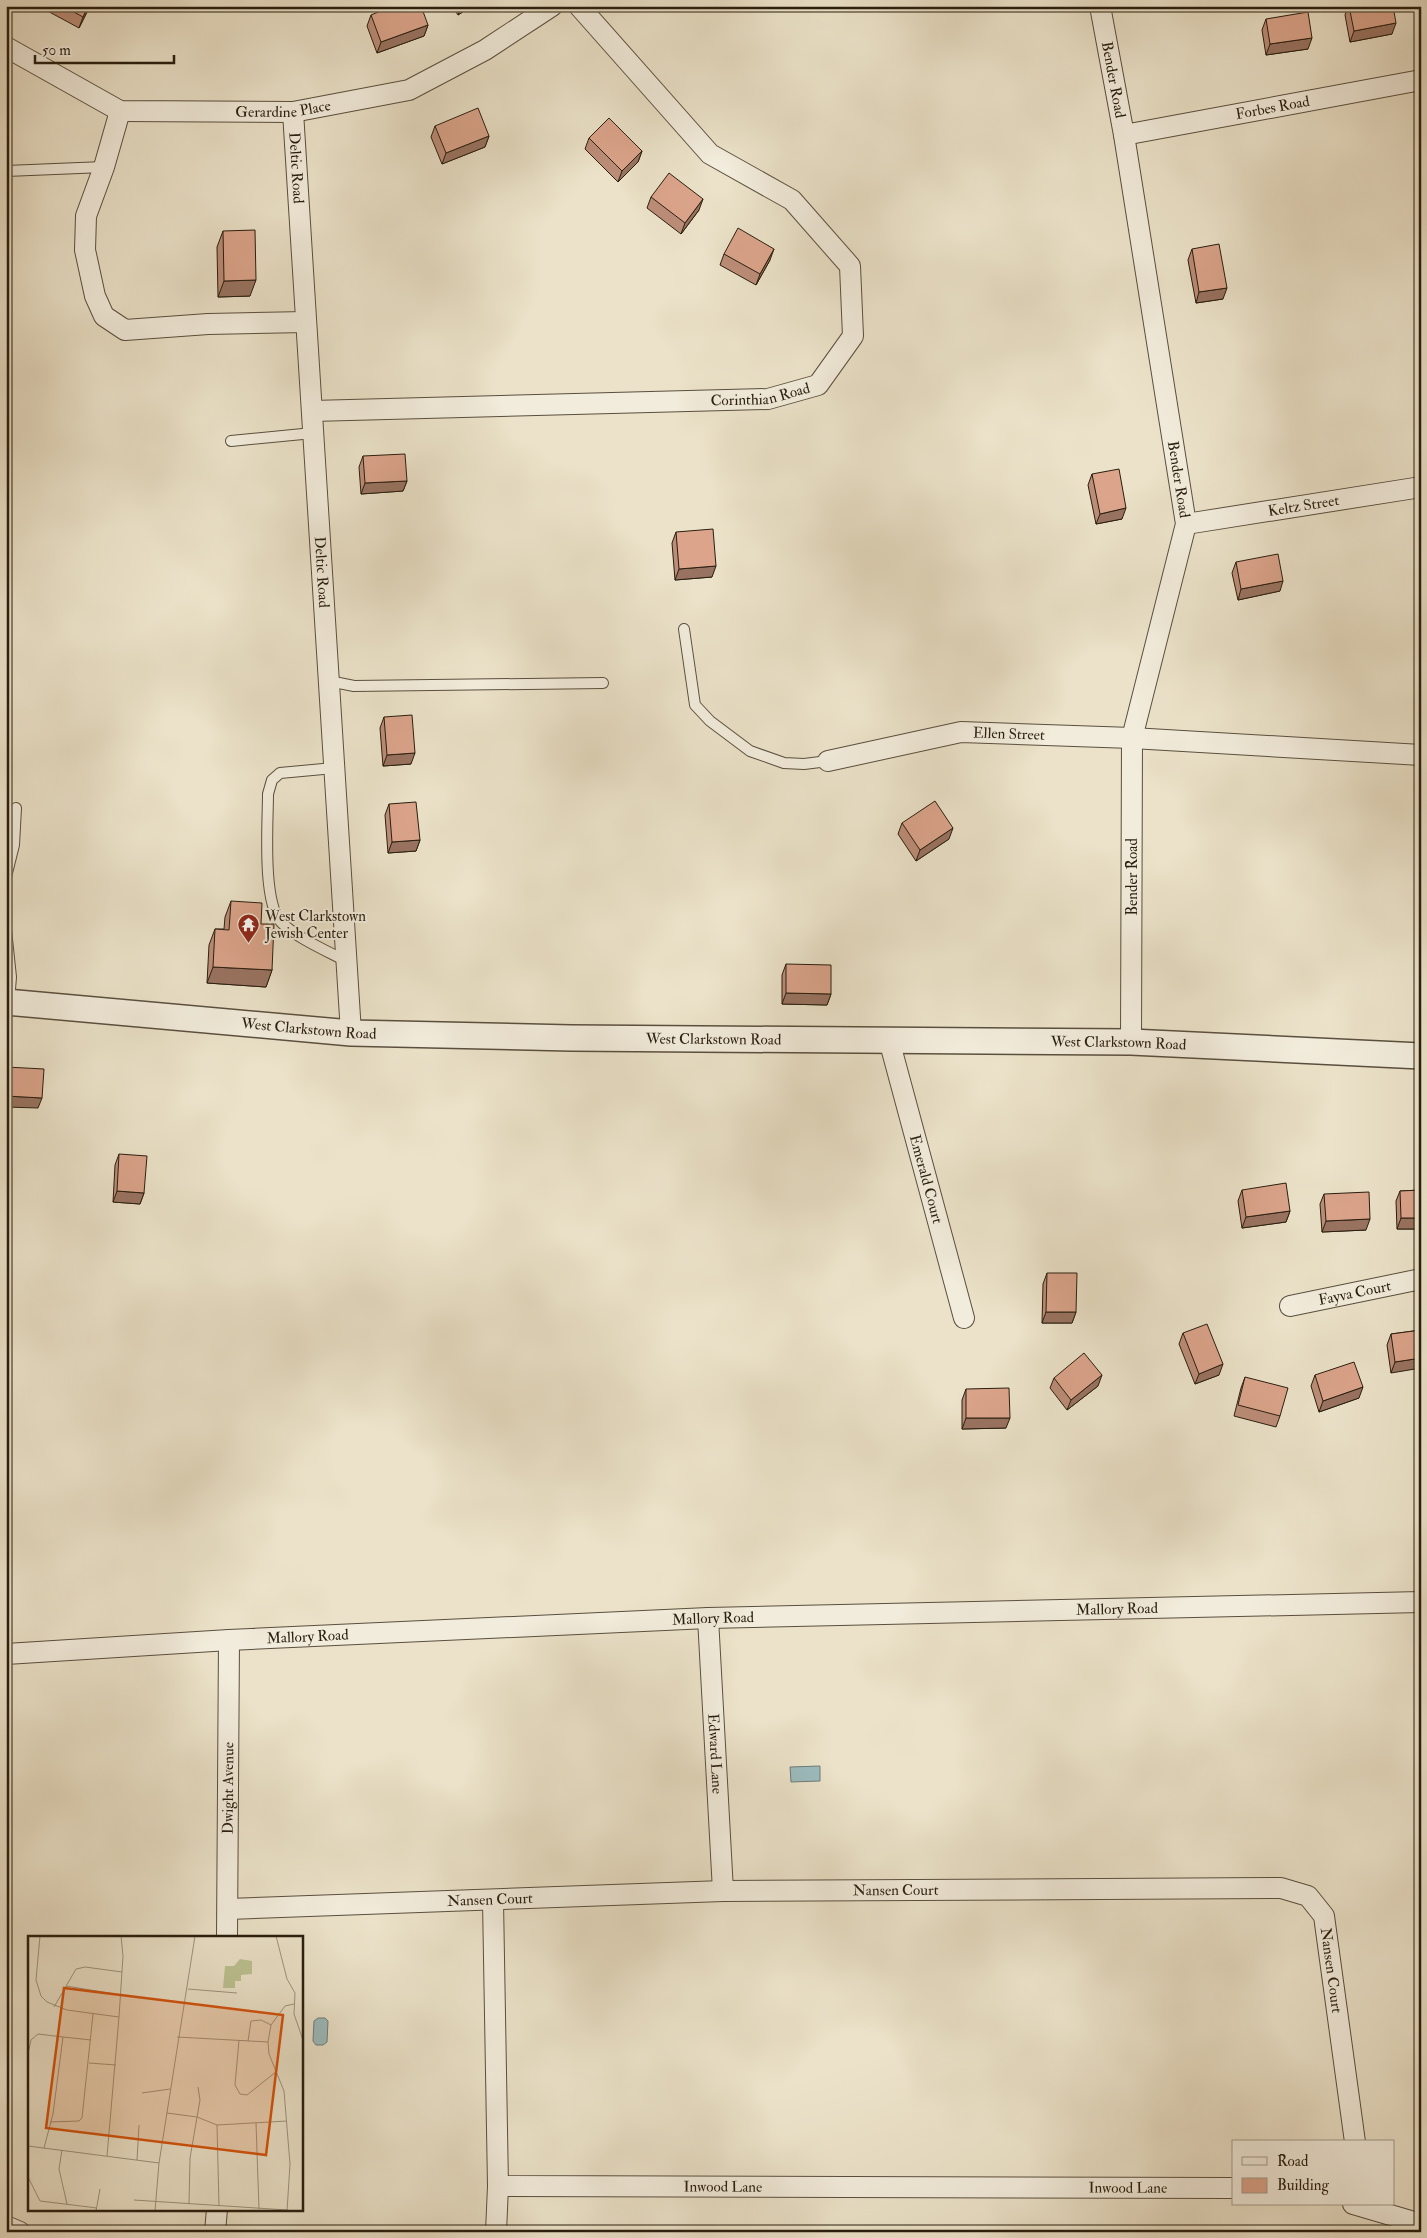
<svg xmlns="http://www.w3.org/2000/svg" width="1427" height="2238" viewBox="0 0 1427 2238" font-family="'IM FELL Double Pica',serif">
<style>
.water{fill:#9cbcbf;stroke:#6e7d79}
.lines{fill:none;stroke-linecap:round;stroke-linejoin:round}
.service-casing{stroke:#5a4f3e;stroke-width:12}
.minor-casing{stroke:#5a4f3e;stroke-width:22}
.tertiary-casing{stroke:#5a4f3e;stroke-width:28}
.service{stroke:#f2ecdc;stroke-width:10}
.minor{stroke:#f2ecdc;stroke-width:20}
.tertiary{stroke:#f2ecdc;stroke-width:25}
.wall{fill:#bc8d78;stroke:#291e0f}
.shaded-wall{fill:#997361;stroke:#291e0f}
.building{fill:#dba48b;stroke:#291e0f}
.labels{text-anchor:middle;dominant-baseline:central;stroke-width:4;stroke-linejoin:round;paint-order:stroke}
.street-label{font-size:15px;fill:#291e0f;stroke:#f2ecdc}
.poi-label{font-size:15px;fill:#291e0f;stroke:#f2ecdc;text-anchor:start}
.inset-road{fill:none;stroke:#9d947f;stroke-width:1}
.view{fill:#d5530c;fill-opacity:0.15;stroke:#d5530c;stroke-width:2.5}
.inset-edge{fill:none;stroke:#291e0f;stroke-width:2.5}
</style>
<rect width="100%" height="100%" fill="#ebe2c9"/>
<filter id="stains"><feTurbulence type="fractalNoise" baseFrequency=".004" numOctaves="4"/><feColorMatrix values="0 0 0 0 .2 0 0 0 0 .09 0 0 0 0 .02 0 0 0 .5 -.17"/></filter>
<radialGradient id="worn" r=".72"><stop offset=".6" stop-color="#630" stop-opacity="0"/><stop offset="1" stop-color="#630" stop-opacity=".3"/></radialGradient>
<path class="water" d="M820 1766V1781L791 1782 790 1767Z
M318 2018H325L328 2021 327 2042 323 2045H316L313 2041 314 2021Z"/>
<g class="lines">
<defs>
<path id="service" d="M6 171 104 167
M231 441 313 433
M684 629 695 705 710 721 750 751 784 763 804 764 828 761
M329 681 354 686 603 683
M334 768 280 773 272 780 268 794C268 822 262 902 281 922 295 937 327 951 346 961
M6 877 14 845 16 808
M6 930 11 977 9 1001"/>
<g id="minor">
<path id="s1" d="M1100 6 1124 135 1186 524 1132 738 1131 1042"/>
<path id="s2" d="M6 47 120 111 293 112 409 90 485 50 552 6"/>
<path d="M120 111 104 167 86 216 85 250 95 296 104 316 125 330 208 324 306 322"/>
<path id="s3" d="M293 112 351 1033"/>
<path id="s4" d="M1124 135 1421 80"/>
<path id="s5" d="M312 411 768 399 818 385 853 336 850 266 792 200 710 154 579 6"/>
<path id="s6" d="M1186 524 1421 487"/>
<path id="s7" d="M828 761 961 732 1132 738 1421 755"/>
<path id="s8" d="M889 1040 964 1318"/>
<path id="s9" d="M1290 1306 1421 1279"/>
<path id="s10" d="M708 1618 723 1891"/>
<path id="s11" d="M6 1654 229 1640 708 1618 1421 1602"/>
<path id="s12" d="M493 1901 498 2186 1233 2188"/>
<path id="s13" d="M228 1909 723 1891 1281 1888 1308 1896 1324 1916 1355 2142"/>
<path id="s14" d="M227 1937 229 1640"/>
<path d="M1353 2204 1421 2224"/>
<path d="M6 2226 20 2232"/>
<path d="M215 2232 217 2209"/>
<path d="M496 2232 498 2186"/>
</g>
<g id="tertiary">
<path id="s15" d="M6 1002 351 1033 571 1038 1131 1042 1421 1056"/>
</g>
</defs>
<use href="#service" class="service-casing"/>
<use href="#minor" class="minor-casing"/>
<use href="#tertiary" class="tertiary-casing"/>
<use href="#service" class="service"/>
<use href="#minor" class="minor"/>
<use href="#tertiary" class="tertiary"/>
</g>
<path class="wall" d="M42 6H90L79 28 42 8Z
M452 6H472L458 15Z
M1348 6H1393L1392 34 1350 42 1345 15Z
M371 15 428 25 424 36 377 53 367 26Z
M1266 19 1308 49 1266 55 1262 30Z
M435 126 489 136 485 147 442 164 431 137Z
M589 138 642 151 638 162 618 182 585 149Z
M651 197 699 210 681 234 647 208Z
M223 231 250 296 218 297 217 247Z
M1192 249 1223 299 1196 303 1188 260Z
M724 254 770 260 756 285 720 265Z
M363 456 407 481 403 491 361 494 359 467Z
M1092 474 1122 519 1096 524 1088 485Z
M676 532 712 577 675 580 672 543Z
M1236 562 1280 591 1238 600 1232 573Z
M384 717 411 764 383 766 380 728Z
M389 804 420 840 416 851 388 853 385 815Z
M902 823 949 839 916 861 898 834Z
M231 901 261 924 272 970 266 987 207 983 209 945 215 929H224L225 917Z
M786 964 831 994 827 1005 782 1004V975Z
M119 1154 144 1193 140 1204 113 1202 115 1165Z
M1242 1190 1290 1211 1286 1222 1242 1228 1238 1201Z
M1421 1190V1229H1397L1396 1201 1400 1191Z
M1324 1194 1366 1230 1322 1232 1320 1204Z
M1047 1273 1076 1312 1072 1323H1042L1043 1284Z
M1421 1330 1391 1373 1387 1345 1391 1334Z
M1183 1333 1219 1375 1195 1384 1179 1344Z
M1315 1375 1359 1398 1319 1412 1311 1386Z
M1245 1377 1280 1416 1276 1427 1234 1416 1241 1388Z
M1054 1378 1098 1386 1067 1410 1050 1388Z
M966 1389 1006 1428 962 1429V1400Z"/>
<path class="shaded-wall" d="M88 6H90L79 28 83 17Z
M461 6H472L458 15Z
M1396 23 1392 34 1350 42 1354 31Z
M428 25 424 36 377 53 381 42Z
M1312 38 1308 49 1266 55 1270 44Z
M489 136 485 147 442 164 446 153Z
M642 151 638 162 618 182 622 171Z
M703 199 699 210 681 234 685 223Z
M774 249 770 260 756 285 760 274Z
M256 280 250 296 218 297 224 281Z
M1227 288 1223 299 1196 303 1199 292Z
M407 481 403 491 361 494 365 483Z
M1126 508 1122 519 1096 524 1100 514Z
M716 566 712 577 675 580 679 569Z
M1283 581 1280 591 1238 600 1241 589Z
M415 753 411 764 383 766 387 755Z
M953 828 949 839 916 861 920 850Z
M420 840 416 851 388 853 392 842Z
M213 967 272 970 266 987 207 983Z
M786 993 831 994 827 1005 782 1004Z
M6 1096 42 1098 38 1108 6 1107Z
M10 1188 6 1199V1190Z
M117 1191 144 1193 140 1204 113 1202Z
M1290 1211 1286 1222 1242 1228 1246 1217Z
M1401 1218H1421V1229H1397Z
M1370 1219 1366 1230 1322 1232 1326 1221Z
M1046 1312H1076L1072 1323H1042Z
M1421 1358V1368L1391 1373 1395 1362Z
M1223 1364 1219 1375 1195 1384 1199 1374Z
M1102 1375 1098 1386 1067 1410 1071 1400Z
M1363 1387 1359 1398 1319 1412 1323 1401Z
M966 1418H1010L1006 1428 962 1429Z"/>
<path class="building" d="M63 6H88L83 17Z
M393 6H421L428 25 381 42 371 15Z
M1349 6H1393L1396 23 1354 31Z
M1308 12 1312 38 1270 44 1266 19Z
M478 108 489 136 446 153 435 126Z
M609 118 642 151 622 171 589 138Z
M669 173 703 199 685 223 651 197Z
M738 228 774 249 760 274 724 254Z
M255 230 256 280 224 281 223 231Z
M1219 244 1227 288 1199 292 1192 249Z
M405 454 407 481 365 483 363 456Z
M1119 469 1126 508 1100 514 1092 474Z
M713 529 716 566 679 569 676 532Z
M1278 554 1283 581 1241 589 1236 562Z
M412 715 415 753 387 755 384 717Z
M935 801 953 828 920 850 902 823Z
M416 802 420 840 392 842 389 804Z
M231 901 262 903 261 924H274L272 970 213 967 215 929 229 930Z
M786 964 831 965V994L786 993Z
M6 1067 44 1069 42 1098 6 1096Z
M119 1154 147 1156 144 1193 117 1191Z
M6 1180 10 1188 6 1190Z
M1286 1183 1290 1211 1246 1217 1242 1190Z
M1421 1190V1218H1401L1400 1191Z
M1369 1192 1370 1219 1326 1221 1324 1194Z
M1047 1273H1077L1076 1312H1046Z
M1207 1324 1223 1364 1199 1374 1183 1333Z
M1421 1330V1358L1395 1362 1391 1334Z
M1084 1353 1102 1375 1071 1400 1054 1378Z
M1354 1362 1363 1387 1323 1401 1315 1375Z
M1245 1377 1288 1388 1280 1416 1238 1405Z
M1009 1388 1010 1418H966V1389Z"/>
<defs>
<symbol id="temple-pin" viewBox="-11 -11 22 30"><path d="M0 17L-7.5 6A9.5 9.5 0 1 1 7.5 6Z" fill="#8f2418" stroke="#f2ecdc"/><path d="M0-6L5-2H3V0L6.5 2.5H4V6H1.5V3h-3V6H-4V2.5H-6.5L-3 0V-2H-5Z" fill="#fff"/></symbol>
</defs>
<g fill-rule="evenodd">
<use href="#temple-pin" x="236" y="912" width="25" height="34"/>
</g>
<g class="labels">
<g class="street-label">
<text stroke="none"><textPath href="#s1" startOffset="75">Bender Road</textPath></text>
<text stroke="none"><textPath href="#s2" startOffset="294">Gerardine Place</textPath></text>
<text stroke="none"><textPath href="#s4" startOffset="151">Forbes Road</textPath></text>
<text stroke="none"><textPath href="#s3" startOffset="56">Deltic Road</textPath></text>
<text stroke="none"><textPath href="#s5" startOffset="449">Corinthian Road</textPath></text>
<text stroke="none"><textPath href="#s1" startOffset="480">Bender Road</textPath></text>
<text stroke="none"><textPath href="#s6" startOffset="119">Keltz Street</textPath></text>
<text stroke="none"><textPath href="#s3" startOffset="461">Deltic Road</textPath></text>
<text stroke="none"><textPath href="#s7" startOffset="184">Ellen Street</textPath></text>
<text transform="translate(1132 877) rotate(-90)">Bender Road</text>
<text stroke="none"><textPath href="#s15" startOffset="304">West Clarkstown Road</textPath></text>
<text stroke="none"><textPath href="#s15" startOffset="709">West Clarkstown Road</textPath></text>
<text stroke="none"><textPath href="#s15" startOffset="1114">West Clarkstown Road</textPath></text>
<text stroke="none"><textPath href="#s8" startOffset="144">Emerald Court</textPath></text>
<text stroke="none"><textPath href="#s9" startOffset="66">Fayva Court</textPath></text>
<text stroke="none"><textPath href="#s11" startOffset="1112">Mallory Road</textPath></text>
<text stroke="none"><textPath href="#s11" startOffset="708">Mallory Road</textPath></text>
<text stroke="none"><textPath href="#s11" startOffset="302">Mallory Road</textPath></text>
<text stroke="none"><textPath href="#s10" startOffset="136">Edward Lane</textPath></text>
<text stroke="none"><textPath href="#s14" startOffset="149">Dwight Avenue</textPath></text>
<text stroke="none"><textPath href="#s13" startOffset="668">Nansen Court</textPath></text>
<text stroke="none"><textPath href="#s13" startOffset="262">Nansen Court</textPath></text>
<text stroke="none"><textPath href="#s13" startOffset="1162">Nansen Court</textPath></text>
<text stroke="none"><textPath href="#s12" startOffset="510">Inwood Lane</textPath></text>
<text stroke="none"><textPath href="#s12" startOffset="915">Inwood Lane</textPath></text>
</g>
<g class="poi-label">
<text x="265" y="916">West Clarkstown<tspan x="265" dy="17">Jewish Center</tspan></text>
</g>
</g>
<g transform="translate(28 1936)">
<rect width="275" height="275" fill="#ebe2c9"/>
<path d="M212 23 224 25V38L213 39V45H207V52H195L197 30H206Z" fill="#bcc293"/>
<path class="inset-road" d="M12 0 8 44 13 60 19 66 39 74 91 81M248 0 259 43 267 57 266 78 275 104M38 50 93 59M160 53 209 57M26 71 48 33 57 31 94 36M149 101 240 106M211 104 207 149 212 158 219 159 249 135M220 105 223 85 233 84 243 89M0 118 3 104 10 98 35 101M61 127 88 129M114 157 142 153M139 177 169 181 189 189 259 185M22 186 51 185 54 182 65 78M228 187 231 273M189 189 191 270M0 210 131 227M16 212 25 178 35 101 63 104M34 214 31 233 39 268M79 220 91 81 95 20 93 0M109 224 111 189M0 241 12 265 69 272M106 264 259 274M161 268 162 222 172 164 170 151M68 275 72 253M127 275 131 227 167 0M259 275 262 228 256 155 241 118 240 106 243 89 257 70 266 68"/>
<path class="view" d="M36 52 255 79 238 219 18 192Z"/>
<rect width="275" height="275" class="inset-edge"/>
</g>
<rect width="1427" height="2238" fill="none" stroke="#ebe2c9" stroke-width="25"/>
<rect x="8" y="8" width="1412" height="2223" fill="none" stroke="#291e0f" stroke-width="2.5"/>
<rect x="12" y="12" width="1402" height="2213" fill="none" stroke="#291e0f"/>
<rect x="1232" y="2140" width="162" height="65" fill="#f2ecdc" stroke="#a29a8a"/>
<rect x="1242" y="2157" width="25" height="8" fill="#f2ecdc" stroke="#a29a8a"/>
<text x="1277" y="2166" font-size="15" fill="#291e0f">Road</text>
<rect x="1242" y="2178" width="25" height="15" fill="#dba48b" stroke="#a29a8a"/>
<text x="1277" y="2190" font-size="15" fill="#291e0f">Building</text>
<path d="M35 55v8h139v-8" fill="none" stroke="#291e0f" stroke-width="2.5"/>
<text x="42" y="55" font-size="15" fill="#291e0f" stroke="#f2ecdc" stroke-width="4" paint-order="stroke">50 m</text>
<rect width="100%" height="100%" filter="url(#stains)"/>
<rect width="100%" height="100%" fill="url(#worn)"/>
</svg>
